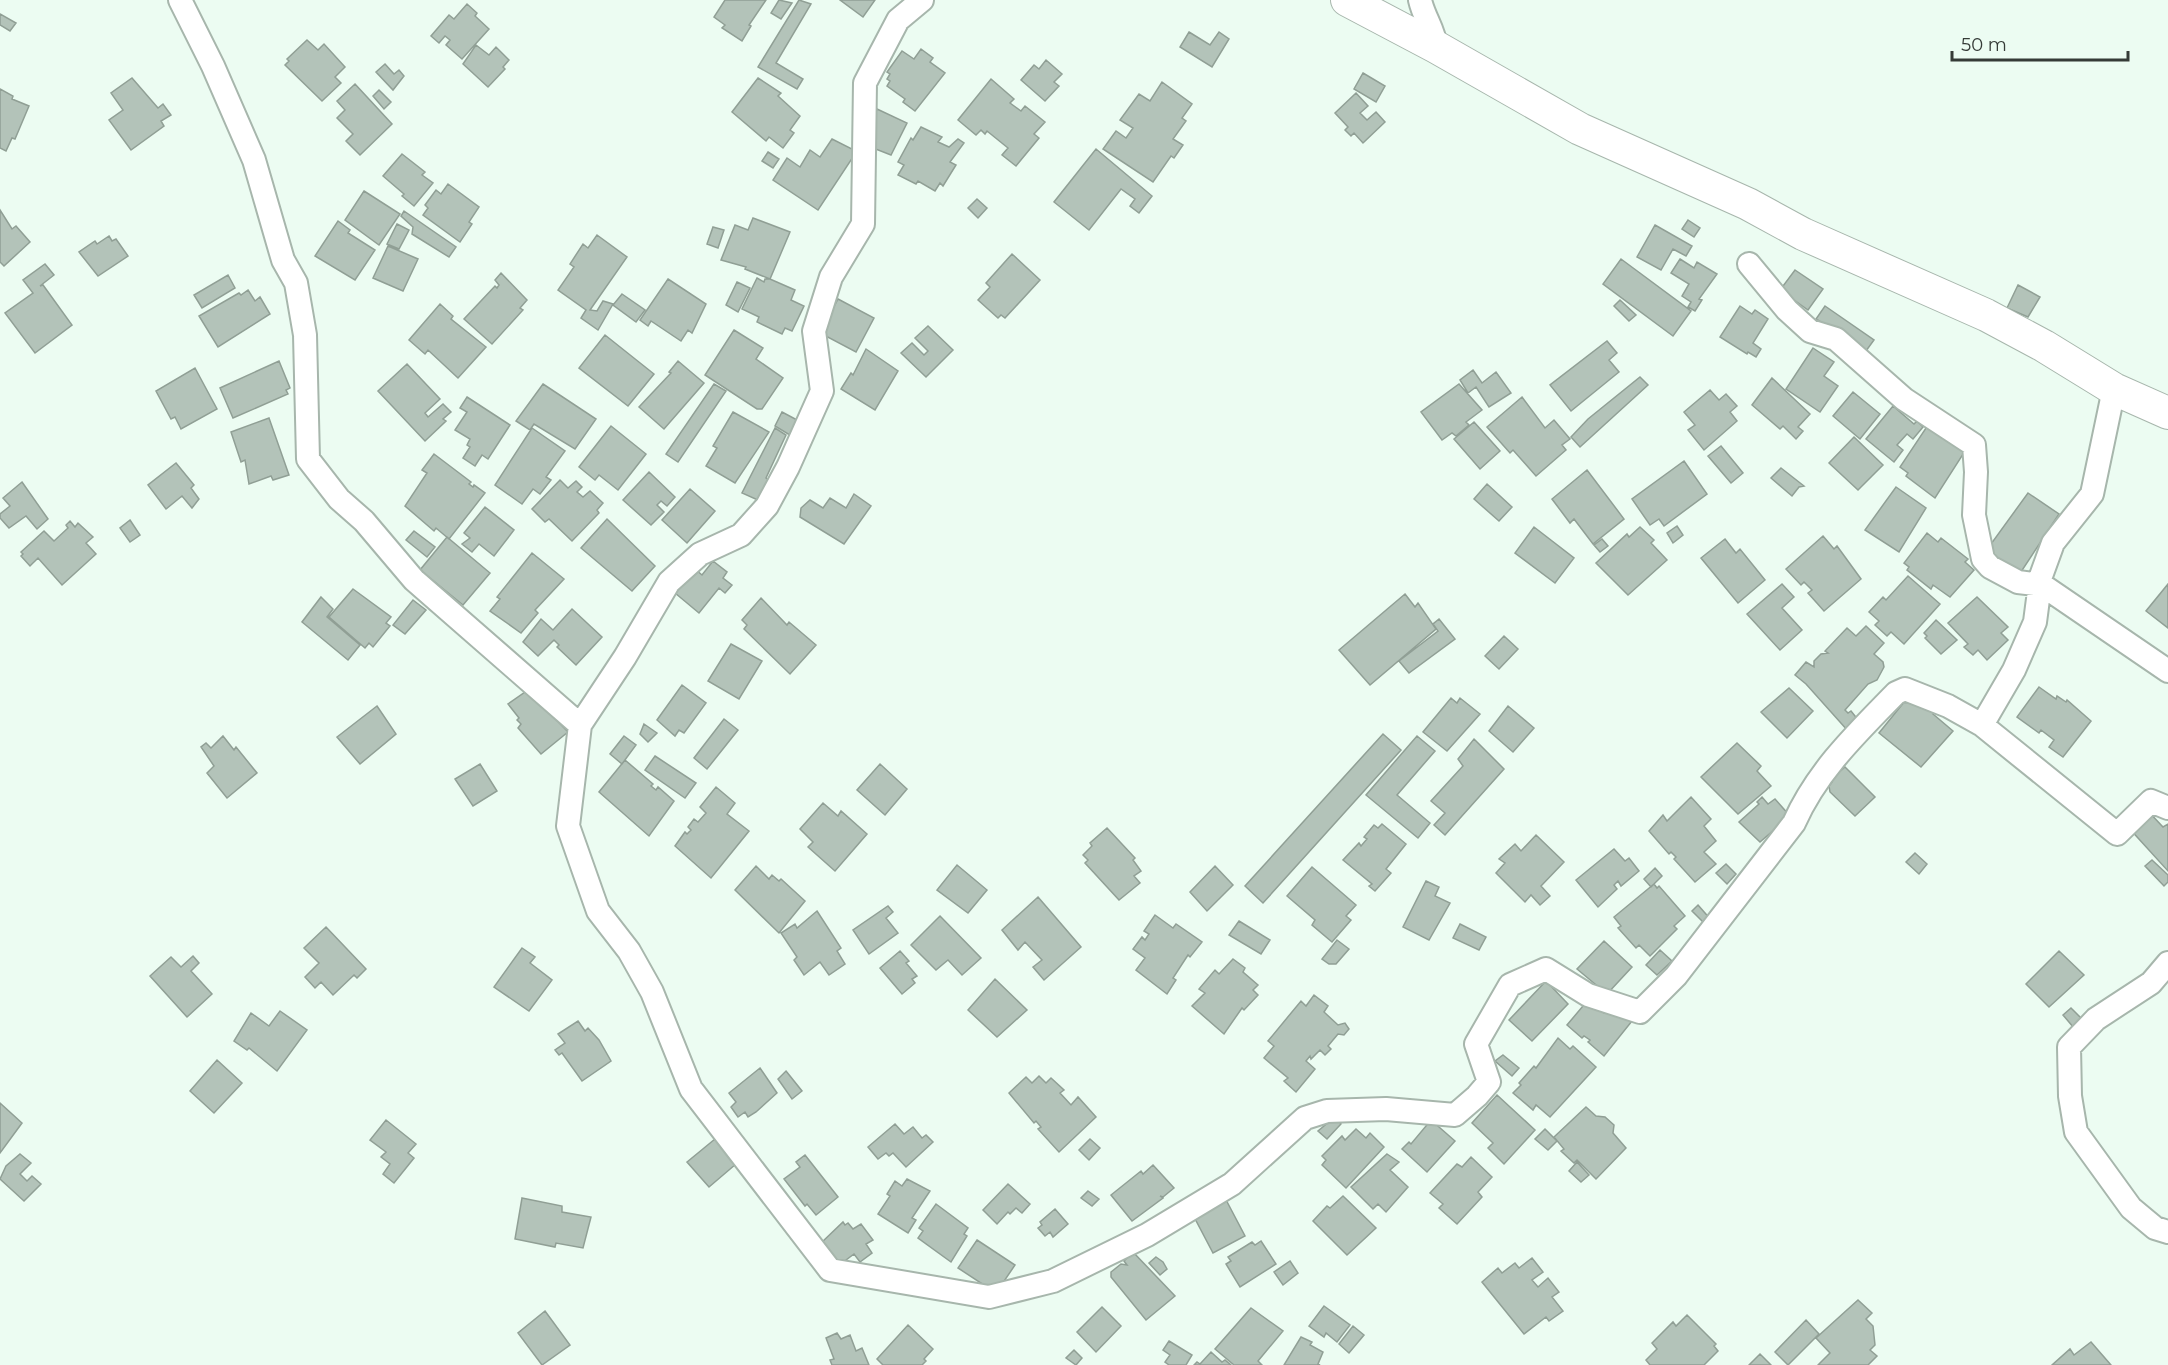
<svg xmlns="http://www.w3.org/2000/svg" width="2168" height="1365" viewBox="0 0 2168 1365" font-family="Montserrat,sans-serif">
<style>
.building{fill:#b3c3b9;stroke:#909f95;stroke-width:1.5}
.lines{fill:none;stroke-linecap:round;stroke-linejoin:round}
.minor-casing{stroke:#a7b6ac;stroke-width:26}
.secondary-casing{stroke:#a7b6ac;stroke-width:34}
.minor{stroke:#fff;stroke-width:22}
.secondary{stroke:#fff;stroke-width:32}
</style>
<rect width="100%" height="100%" fill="#ecfcf2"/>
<path class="building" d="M725 0H766L749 25 751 26 742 41 722 28 725 25 714 17Z
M779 0 792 3 781 19 771 13Z
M799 0 811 4 776 63 803 79 797 89 758 67Z
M840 0H875L863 17Z
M467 4 477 13 475 16 489 29 462 59 446 45 450 40 445 36 439 43 431 36 449 15 454 19Z
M0 14 16 23 10 31 0 25Z
M1189 32 1210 45 1219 32 1229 39 1212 67 1180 47Z
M307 40 318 50 324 44 345 67 335 77 341 83 322 101 285 65 289 61 287 59Z
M476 45 489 55 496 47 509 60 503 67 505 69 488 87 463 64Z
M921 49 933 58 930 62 945 73 915 111 903 102 905 99 887 86 890 81 887 79 890 74 887 72 902 51 914 59Z
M1046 60 1062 74 1054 82 1059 86 1045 101 1021 80 1034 65 1039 69Z
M385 64 394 74 399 70 404 76 393 90 376 72Z
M1363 73 1385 86 1376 102 1354 89Z
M132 78 158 108 163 104 171 115 161 121 164 126 131 150 109 120 123 110 111 93Z
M758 78 781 93 778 96 800 116 790 130 794 133 783 148 769 137 766 141 732 112Z
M991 79 1014 99 1010 103 1021 111 1025 106 1045 122 1034 134 1039 138 1016 166 1002 155 1008 148 987 131 985 134 981 130 976 135 958 120Z
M1162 82 1192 104 1182 118 1186 121 1173 139 1183 145 1174 158 1171 156 1153 182 1103 149 1116 131 1126 138 1133 128 1120 120 1139 94 1150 101Z
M355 84 392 124 360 155 346 141 353 134 337 118 345 110 337 101Z
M0 89 13 96 12 99 29 106 15 139 12 138 6 151 0 148Z
M379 90 391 102 384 109 373 96Z
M1356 93 1368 106 1360 113 1367 120 1376 112 1385 122 1363 143 1354 133 1351 136 1345 130 1348 127 1335 113Z
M877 109 907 123 891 155 873 148 870 128Z
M921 127 942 137 938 142 949 147 958 139 964 143 950 162 956 165 943 186 940 183 935 191 918 181 916 184 898 175 904 165 898 162 911 138 913 140Z
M832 139 852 149 855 154 818 210 773 180 787 158 800 167 810 150 820 157Z
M1096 149 1152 196 1139 213 1130 206 1135 199 1121 189 1089 230 1054 202Z
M768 152 779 159 773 168 762 161Z
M402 154 425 172 422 175 433 183 414 206 402 196 404 194 383 176Z
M448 184 479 207 469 222 472 224 460 242 423 215 428 208 425 205 436 190 441 194Z
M364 191 400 214 379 245 345 220Z
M977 199 987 208 978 218 968 208Z
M0 210 12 229 16 226 30 242 4 266 0 262Z
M404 211 456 247 449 257 412 234 413 227 401 216Z
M753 218 790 232 770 279 745 269 746 267 721 260 735 225 748 230Z
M1688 220 1700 228 1694 237 1682 229Z
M338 221 350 230 348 233 375 250 355 280 315 256Z
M397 224 409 230 399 249 387 244Z
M1655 225 1692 246 1686 256 1673 249 1661 270 1637 257Z
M713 227 724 230 718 248 707 244Z
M597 235 627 257 590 310 597 311 603 301 613 304 598 330 581 318 586 310 558 290 574 267 570 264 583 244 588 248Z
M109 236 112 241 116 239 128 256 98 276 79 252 95 241 97 244Z
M388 246 418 259 403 291 373 278Z
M1012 254 1040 280 1005 318 1001 315 998 318 978 300 990 287 986 283Z
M1621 259 1691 311 1673 336 1603 284Z
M1680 259 1694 268 1697 262 1717 274 1699 299 1702 300 1695 311 1688 307 1691 302 1682 296 1689 284 1671 273Z
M45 264 54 275 40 286 43 285 72 325 35 353 5 313 33 293 23 280Z
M1795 270 1823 289 1808 310 1780 290Z
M501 273 527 300 520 308 523 310 492 344 464 319 495 286 497 288 499 285 495 280Z
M228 275 235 288 202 308 194 295Z
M757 278 764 282 765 279H770L795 290 791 300 804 306 792 331 785 328 782 334 757 322 759 317 742 309Z
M668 279 706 304 692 333 688 330 681 341 651 321 648 326 640 320Z
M737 282 750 288 738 312 726 305Z
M2018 285 2040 297 2028 317 2007 308Z
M248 290 255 301 260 297 270 314 218 347 199 316 239 293 241 295Z
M622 294 645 310 636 322 613 305Z
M838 299 874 318 856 352 820 333Z
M1620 300 1636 315 1629 321 1614 306Z
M440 304 453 316 451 319 486 347 458 378 428 350 425 354 409 340Z
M1740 306 1752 314 1755 310 1768 319 1753 343 1761 349 1756 357 1748 352 1747 354 1720 337Z
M1825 306 1874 340 1866 351 1816 319Z
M928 326 953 350 926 377 901 353 912 343 924 355 928 351 915 338Z
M734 330 763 348 756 359 783 378 762 409H757L705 375Z
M605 335 654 374 628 406 579 368Z
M1607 341 1617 353 1609 360 1619 372 1571 411 1550 385Z
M1813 348 1834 362 1824 376 1838 386 1820 412 1786 389Z
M866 349 898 371 875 410 841 389 851 373 853 375Z
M279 361 290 388 286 390 288 394 233 418 220 388Z
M678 361 704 383 664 429 639 407 671 373 669 372Z
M407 364 440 399 425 413 428 417 443 404 451 412 443 419 446 421 425 441 378 391Z
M195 368 217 409 181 429 175 417 171 419 156 391Z
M1473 370 1482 383 1496 372 1511 393 1489 407 1476 387 1468 393 1460 380Z
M1640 377 1648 385 1580 447 1571 437 1588 419Z
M1772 378 1810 414 1798 427 1803 431 1796 439 1783 426 1780 429 1752 405Z
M543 384 596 419 575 449 534 424 530 430 516 421Z
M714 384 726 391 678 462 666 454Z
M1459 384 1482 410 1466 422 1469 425 1456 436 1452 433 1442 440 1421 412Z
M1710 390 1719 400 1726 394 1737 406 1730 412 1737 421 1704 450 1688 430 1695 425 1684 412Z
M1853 392 1880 414 1860 439 1833 416Z
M467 397 510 425 488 459 482 455 475 466 463 458 470 447 467 445 470 439 455 430 467 412 460 408Z
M1522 397 1545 428 1554 420 1570 439 1562 445 1566 450 1536 476 1513 450 1510 453 1487 427Z
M1893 406 1914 424 1917 421 1923 427 1913 439 1907 434 1897 445 1903 450 1894 462 1866 439Z
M733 412 769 432 735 483 706 466 717 448 713 446Z
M782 412 801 422 793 437 775 426Z
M269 418 289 475 273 480 271 476 249 484 245 460 241 462 231 432Z
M1932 419 1967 448 1935 498 1906 476 1908 473 1900 467Z
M1474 422 1500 451 1480 469 1454 439Z
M611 426 646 454 618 490 599 475 595 480 579 467Z
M532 428 565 451 546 477 551 480 540 494 533 489 522 504 495 485Z
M775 428 786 435 766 478 769 480 760 501 742 493Z
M1854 437 1883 465 1858 490 1829 463Z
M1721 446 1743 473 1731 483 1708 456Z
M434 454 471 482 469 484 473 487 474 485 485 493 449 539 436 528 434 531 405 506 427 473 422 470Z
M1684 461 1707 494 1664 526 1659 519 1650 525 1632 499Z
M176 463 194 485 191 488 199 499 192 508 182 496 166 509 148 485Z
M1781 468 1804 486 1799 487 1792 496 1771 478Z
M1587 470 1624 519 1593 544 1574 519 1570 523 1552 499Z
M649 472 675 497 667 506 661 501 657 505 664 512 651 525 623 500Z
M560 480 568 488 576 481 582 487 577 492 583 497 590 491 603 503 597 510 599 513 572 541 549 519 545 522 532 509Z
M22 482 48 519 37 529 26 516 9 528 0 518V514L10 506 3 498Z
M1487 484 1512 507 1499 521 1474 499Z
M1896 487 1926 508 1899 552 1865 530Z
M690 489 715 511 687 543 662 520Z
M2028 493 2059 514 2017 578 1983 555Z
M854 494 871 506 844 544 800 517 801 508 810 500 823 508 830 498 846 508Z
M485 507 514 530 494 556 479 544 472 552 462 544 470 538 464 533Z
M607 519 655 566 632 591 581 548Z
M130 520 140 535 130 542 120 528Z
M70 521 75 527 78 523 93 537 86 543 96 554 62 585 38 558 30 566 21 556 23 554 21 552 44 531 54 541 68 528 66 525Z
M1677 526 1683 535 1673 543 1667 533Z
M1534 527 1574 558 1555 583 1515 553Z
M1640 527 1654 540 1651 543 1667 560 1628 595 1596 563 1627 534 1629 537Z
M414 531 435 547 427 557 406 540Z
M1927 533 1938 542 1941 538 1968 559 1965 562 1974 570 1950 597 1933 585 1931 589 1907 570 1909 567 1904 563Z
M1823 536 1834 549 1837 546 1861 579 1824 611 1808 593 1812 590 1804 582 1801 585 1786 569Z
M447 537 490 573 463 605 420 570Z
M1602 539 1608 546 1600 552 1594 545Z
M1725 539 1736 553 1740 549 1765 580 1738 603 1701 558Z
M532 553 564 579 535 610 538 613 521 633 490 611 500 599 497 597Z
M713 561 727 572 723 578 732 585 725 593 719 588 699 613 675 593 695 569 702 575Z
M1908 576 1940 604 1904 644 1891 632 1887 636 1875 625 1879 621 1869 612 1883 597 1886 600Z
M1782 584 1794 597 1782 608 1802 630 1780 650 1747 614Z
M2168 584V628L2146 611Z
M353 589 391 617 386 623 390 626 373 647 369 643 365 648 329 617Z
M1405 594 1415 607 1418 603 1436 629 1370 685 1339 650Z
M321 597 333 609 327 617 360 645 348 660 302 622Z
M1977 597 2008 627 2001 633 2008 640 1987 660 1978 650 1973 655 1964 647 1968 644 1948 623Z
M761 598 787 625 789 622 816 645 790 674 744 629 747 625 742 620Z
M413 600 426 610 405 634 393 625Z
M572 609 602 637 576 665 557 647 559 645 554 640 538 656 523 642 541 619 553 630Z
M1439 619 1455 639 1409 673 1399 661 1438 631 1433 624Z
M1936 620 1957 640 1941 654 1925 638 1927 636 1924 633Z
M1866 626 1884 643 1874 654 1883 662 1884 667 1877 680 1868 684 1845 710 1848 713 1851 711 1859 721 1848 731 1806 684 1795 675 1806 662 1814 667V661L1821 654 1828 653 1825 651 1847 628 1856 636Z
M1504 636 1518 649 1499 669 1485 656Z
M731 644 762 661 739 699 708 681Z
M682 685 706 703 684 733 679 730 675 736 657 720Z
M2039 687 2056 699 2057 696 2066 702 2067 700 2091 721 2063 757 2049 747 2054 740 2041 730 2039 733 2017 717Z
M1789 688 1813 711 1787 738 1761 712Z
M528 690 568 732 541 754 518 728 521 724 517 720 519 718 508 704Z
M1909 696 1936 711 1933 714 1953 731 1921 767 1879 733Z
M1451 698 1457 703 1460 698 1480 714 1447 751 1423 732Z
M377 706 396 734 360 764 337 737Z
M1508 706 1534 728 1513 752 1489 731Z
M724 719 738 730 707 769 694 758Z
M644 724 657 733 648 742 640 734Z
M1383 734 1401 750 1263 903 1245 886Z
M223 736 234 750 236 747 257 773 227 798 207 773 214 766 201 747 206 743 211 748Z
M624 736 636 745 622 764 610 754Z
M1417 736 1435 751 1397 795 1430 823 1418 838 1366 795Z
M1474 739 1504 769 1445 835 1434 825 1445 813 1431 801 1463 766 1458 759Z
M1737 743 1761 766 1757 771 1771 786 1738 814 1701 777Z
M655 756 696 783 685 798 645 770Z
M625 760 653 784 651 786 656 790 658 787 674 801 649 836 599 792Z
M480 764 497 791 473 806 455 779Z
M880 764 907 789 885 815 857 790Z
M1845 767 1875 797 1855 816 1830 792 1829 786 1832 782 1830 780Z
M716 787 735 803 727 814 749 831 711 878 675 846 685 832 687 834 691 830 688 827 694 819 698 822 706 813 700 807Z
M1691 797 1711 819 1704 826 1716 841 1704 852 1716 864 1695 882 1674 859 1676 857 1671 852 1669 854 1649 831 1663 815 1667 821Z
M1762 797 1768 804 1775 799 1790 816 1760 842 1739 822 1759 804 1757 802Z
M823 803 838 816 841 811 867 834 835 871 808 847 813 842 800 829Z
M2147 810 2163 827 2168 824V871L2128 827Z
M1382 824 1406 844 1386 869 1391 873 1375 891 1369 886 1372 884 1343 860 1359 843 1361 846 1367 839 1364 837 1374 825 1378 828Z
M1107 828 1135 858 1133 860 1141 871 1134 876 1140 883 1119 900 1085 863 1088 860 1083 855 1092 846 1090 843Z
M1536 835 1564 862 1541 886 1550 896 1540 905 1531 895 1525 902 1496 873 1505 863 1499 859 1515 844 1521 851Z
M1614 849 1625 861 1629 858 1639 871 1621 886 1618 881 1614 885 1617 889 1598 907 1576 880Z
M1915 853 1927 864 1919 874 1906 862Z
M2152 860 2168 875V882L2164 886 2145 866Z
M1726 864 1736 874 1727 884 1716 873Z
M957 865 987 890 968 913 937 890Z
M756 866 769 879 772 875 779 881 781 879 805 901 779 933 735 890Z
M1215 866 1233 885 1207 911 1190 892Z
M1312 867 1356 905 1346 916 1351 920 1332 942 1312 925 1315 920 1287 896Z
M1655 868 1662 876 1651 887 1644 879Z
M1426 881 1439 887 1435 896 1450 903 1429 940 1403 927Z
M1654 884 1657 888 1659 886 1685 916 1674 926 1677 929 1650 956 1639 945 1636 948 1618 928 1621 926 1614 917Z
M1038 897 1081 947 1044 980 1033 967 1042 960 1025 942 1018 950 1002 930Z
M1698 905 1712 921 1707 926 1692 911Z
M888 906 893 912 886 918 898 933 869 954 853 930Z
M817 911 841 948 837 951 845 964 829 975 820 962 804 975 794 960 797 957 781 933 795 924 797 928Z
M1155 915 1173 928 1176 924 1202 942 1190 957 1188 955 1173 978 1176 980 1167 994 1136 970 1145 958 1133 949 1142 937 1145 940 1149 934 1144 931Z
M940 916 981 958 962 975 948 960 936 970 911 945Z
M1239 921 1270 940 1261 954 1229 935Z
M1460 924 1486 937 1479 950 1453 938Z
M326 927 366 969 357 978 354 975 333 995 321 982 315 988 305 977 319 963 304 948Z
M1337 940 1349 949 1336 964H1329L1322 959Z
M1604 941 1632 967 1607 994 1577 969Z
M522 948 535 957 530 963 552 980 529 1011 494 987Z
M1660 950 1672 961 1657 975 1646 965Z
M900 951 909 961 906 963 917 976 912 979 915 983 902 994 880 968Z
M2059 951 2084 975 2049 1007 2026 984Z
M193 956 199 963 191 971 212 994 187 1017 150 976 171 957 181 967Z
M1233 959 1245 968 1243 972 1258 985 1253 990 1258 995 1244 1010 1242 1008 1224 1034 1192 1006 1205 993 1199 989 1215 970 1219 974Z
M995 979 1027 1010 997 1037 968 1010Z
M1546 981 1568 1004 1532 1041 1509 1020Z
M1314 995 1328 1006 1324 1012 1338 1025 1345 1023 1349 1029 1344 1035 1338 1034 1328 1046 1331 1049 1325 1055 1320 1050 1311 1059 1310 1056 1306 1061 1315 1069 1296 1092 1284 1081 1288 1078 1264 1058 1274 1046 1268 1041 1301 1001 1306 1006Z
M1588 1000 1604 1013 1608 1008 1632 1021 1604 1056 1588 1042 1590 1040 1584 1036 1582 1038 1567 1025Z
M2071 1008 2085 1022 2074 1028 2063 1015Z
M280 1011 307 1030 277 1071 249 1048 247 1050 234 1041 251 1013 269 1026Z
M578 1021 585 1031 588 1028 599 1040 611 1061 582 1081 562 1053 559 1055 555 1050 565 1043 558 1034Z
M1558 1038 1570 1049 1573 1046 1596 1067 1550 1117 1536 1105 1533 1110 1513 1093 1521 1085 1519 1083 1534 1066 1536 1068Z
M1503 1055 1519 1068 1512 1076 1495 1061Z
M217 1060 242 1083 214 1113 190 1091Z
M760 1068 777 1093 756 1112 748 1117 745 1112 738 1117 731 1107 736 1102 729 1093Z
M786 1071 802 1091 792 1099 778 1079Z
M1039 1076 1046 1083 1051 1078 1064 1090 1060 1093 1071 1105 1078 1097 1096 1117 1059 1152 1038 1129 1041 1127 1036 1121 1034 1123 1009 1093 1026 1077 1032 1083Z
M1497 1095 1535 1130 1504 1164 1488 1148 1493 1143 1472 1123Z
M0 1103 22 1123 0 1153Z
M1586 1107 1596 1116 1605 1117 1614 1125 1613 1133 1626 1148 1596 1179 1577 1160 1574 1163 1561 1151 1564 1149 1554 1137Z
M1336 1116 1341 1124 1327 1139 1318 1131Z
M386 1120 416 1144 408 1153 414 1158 394 1183 383 1174 390 1164 381 1157 386 1152 370 1140Z
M1431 1120 1455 1141 1427 1172 1402 1149 1409 1142 1411 1144Z
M895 1124 904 1134 913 1127 922 1138 926 1135 933 1142 906 1167 893 1153 889 1156 886 1153 878 1159 868 1147Z
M1356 1129 1366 1138 1370 1133 1384 1147 1346 1188 1322 1165 1326 1160 1322 1156 1342 1136 1345 1140Z
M1545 1129 1557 1141 1548 1150 1535 1139Z
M715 1139 736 1164 709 1187 687 1162Z
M1090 1139 1100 1148 1089 1160 1079 1150Z
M20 1154 31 1163 20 1174 27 1181 32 1176 41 1184 24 1201 0 1179 6 1166Z
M1387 1154 1399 1162 1390 1170 1408 1187 1386 1212 1378 1204 1373 1209 1351 1187Z
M805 1155 838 1197 816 1215 807 1204 805 1206 784 1179 800 1167 796 1162Z
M1471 1157 1492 1177 1478 1192 1482 1197 1457 1224 1439 1208 1443 1204 1430 1193 1457 1164 1462 1167Z
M1577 1162 1589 1175 1581 1182 1569 1171Z
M1153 1165 1174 1188 1163 1197 1160 1196 1163 1198 1132 1221 1111 1195 1141 1171 1143 1174Z
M907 1179 930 1191 912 1218 916 1220 908 1233 878 1214 890 1196 887 1194 895 1181 902 1186Z
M1008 1184 1030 1204 1022 1213 1016 1208 1010 1214 1008 1212 997 1224 983 1210Z
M1088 1191 1099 1199 1092 1206 1081 1198Z
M1224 1196 1245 1236 1213 1253 1192 1213Z
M1343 1196 1376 1228 1347 1255 1313 1221 1327 1206 1330 1208Z
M522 1198 562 1206V1212L591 1217 583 1248 556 1243 555 1247 515 1239Z
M936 1204 968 1228 964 1234 967 1236 951 1262 918 1238 923 1231 919 1228Z
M1055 1209 1068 1224 1053 1237 1050 1232 1045 1236 1038 1228 1042 1225 1040 1222Z
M843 1222 845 1225 848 1223 853 1229 861 1224 873 1240 866 1244 872 1253 860 1262 854 1254 838 1266 821 1243Z
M977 1240 1015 1265 996 1293 958 1268Z
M1261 1241 1276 1264 1240 1287 1226 1264 1231 1261 1228 1257 1252 1242 1255 1245Z
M1133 1252 1175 1296 1146 1320 1111 1277V1272L1121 1264 1127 1265 1124 1261Z
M1156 1257 1163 1262 1167 1269 1160 1275 1149 1263Z
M1532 1258 1543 1272 1532 1280 1538 1287 1548 1278 1559 1292 1552 1297 1563 1311 1549 1321 1546 1317 1524 1334 1482 1282 1498 1268 1502 1273 1515 1263 1519 1268Z
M1290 1261 1298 1273 1283 1285 1274 1272Z
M1858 1300 1872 1313 1866 1319 1873 1326 1875 1345 1870 1350 1877 1356 1868 1365H1818L1830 1353 1816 1338Z
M1324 1306 1350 1325 1337 1342 1326 1333 1324 1337 1309 1326Z
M1102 1307 1121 1326 1096 1352 1077 1332Z
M1251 1308 1283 1331 1258 1361 1262 1365H1234L1215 1349Z
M545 1311 570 1345 542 1365 518 1333Z
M1687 1315 1716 1344 1714 1346 1718 1351 1704 1365H1650L1646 1360 1657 1349 1652 1343 1673 1322 1676 1326Z
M1806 1320 1819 1334 1788 1365 1775 1352Z
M908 1325 933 1349 924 1359 926 1361 922 1365H883L877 1359Z
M1353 1326 1364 1335 1349 1353 1339 1344Z
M837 1333 841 1339 850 1335 856 1351 862 1348 869 1365H832L830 1360 834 1359 826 1338Z
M1301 1337 1312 1342 1310 1345 1323 1352 1318 1364 1320 1365H1284Z
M1169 1341 1192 1355 1186 1365H1169L1165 1362 1170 1355 1163 1350Z
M2091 1342 2111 1365H2052L2070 1349 2074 1355Z
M1074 1350 1082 1358 1076 1365 1066 1358Z
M1211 1352 1222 1362 1225 1360 1231 1365H1194L1197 1362 1200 1364Z
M1760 1354 1771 1365H1749Z"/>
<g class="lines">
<defs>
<path id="minor" d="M180 0 213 66 254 160 283 260 296 283 305 335 308 459 339 499 364 521 414 580 580 725 568 826 598 911 629 951 652 992 691 1089 830 1270 989 1297 1053 1281 1147 1235 1232 1184 1305 1118 1327 1111 1386 1109 1455 1115 1477 1096 1489 1082 1476 1044 1510 985 1546 969 1588 995 1640 1012 1676 976 1794 823C1817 771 1857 733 1896 693L1905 689 1948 706 1982 725
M1420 0C1424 18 1434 29 1436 47
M1749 264 1787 310 1810 331 1836 339 1904 399 1974 445 1976 472 1974 515 1983 559 1990 567 2018 582 2042 585 2168 671
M2114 389 2092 494 2053 543 2041 576 2035 622 2014 670 1982 725 2117 834 2151 801 2168 808
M580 725 625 657 669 582 700 554 741 535 767 506 788 467 822 391 814 331 831 277 863 224 865 83 898 20 922 0
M2168 963 2151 983 2096 1019 2069 1047 2070 1096 2076 1132 2131 1208 2155 1228 2168 1232"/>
<path id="secondary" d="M1347 0 1436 47 1580 129 1748 204 1803 234 1986 315 2044 346 2114 389 2168 413"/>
</defs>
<use href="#minor" class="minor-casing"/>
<use href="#secondary" class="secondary-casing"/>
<use href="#minor" class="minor"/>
<use href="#secondary" class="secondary"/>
</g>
<path d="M1952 51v9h176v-9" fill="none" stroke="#353b37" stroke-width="3"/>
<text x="1961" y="51" font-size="18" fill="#353b37" stroke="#ecfcf2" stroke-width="4.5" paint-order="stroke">50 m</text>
</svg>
